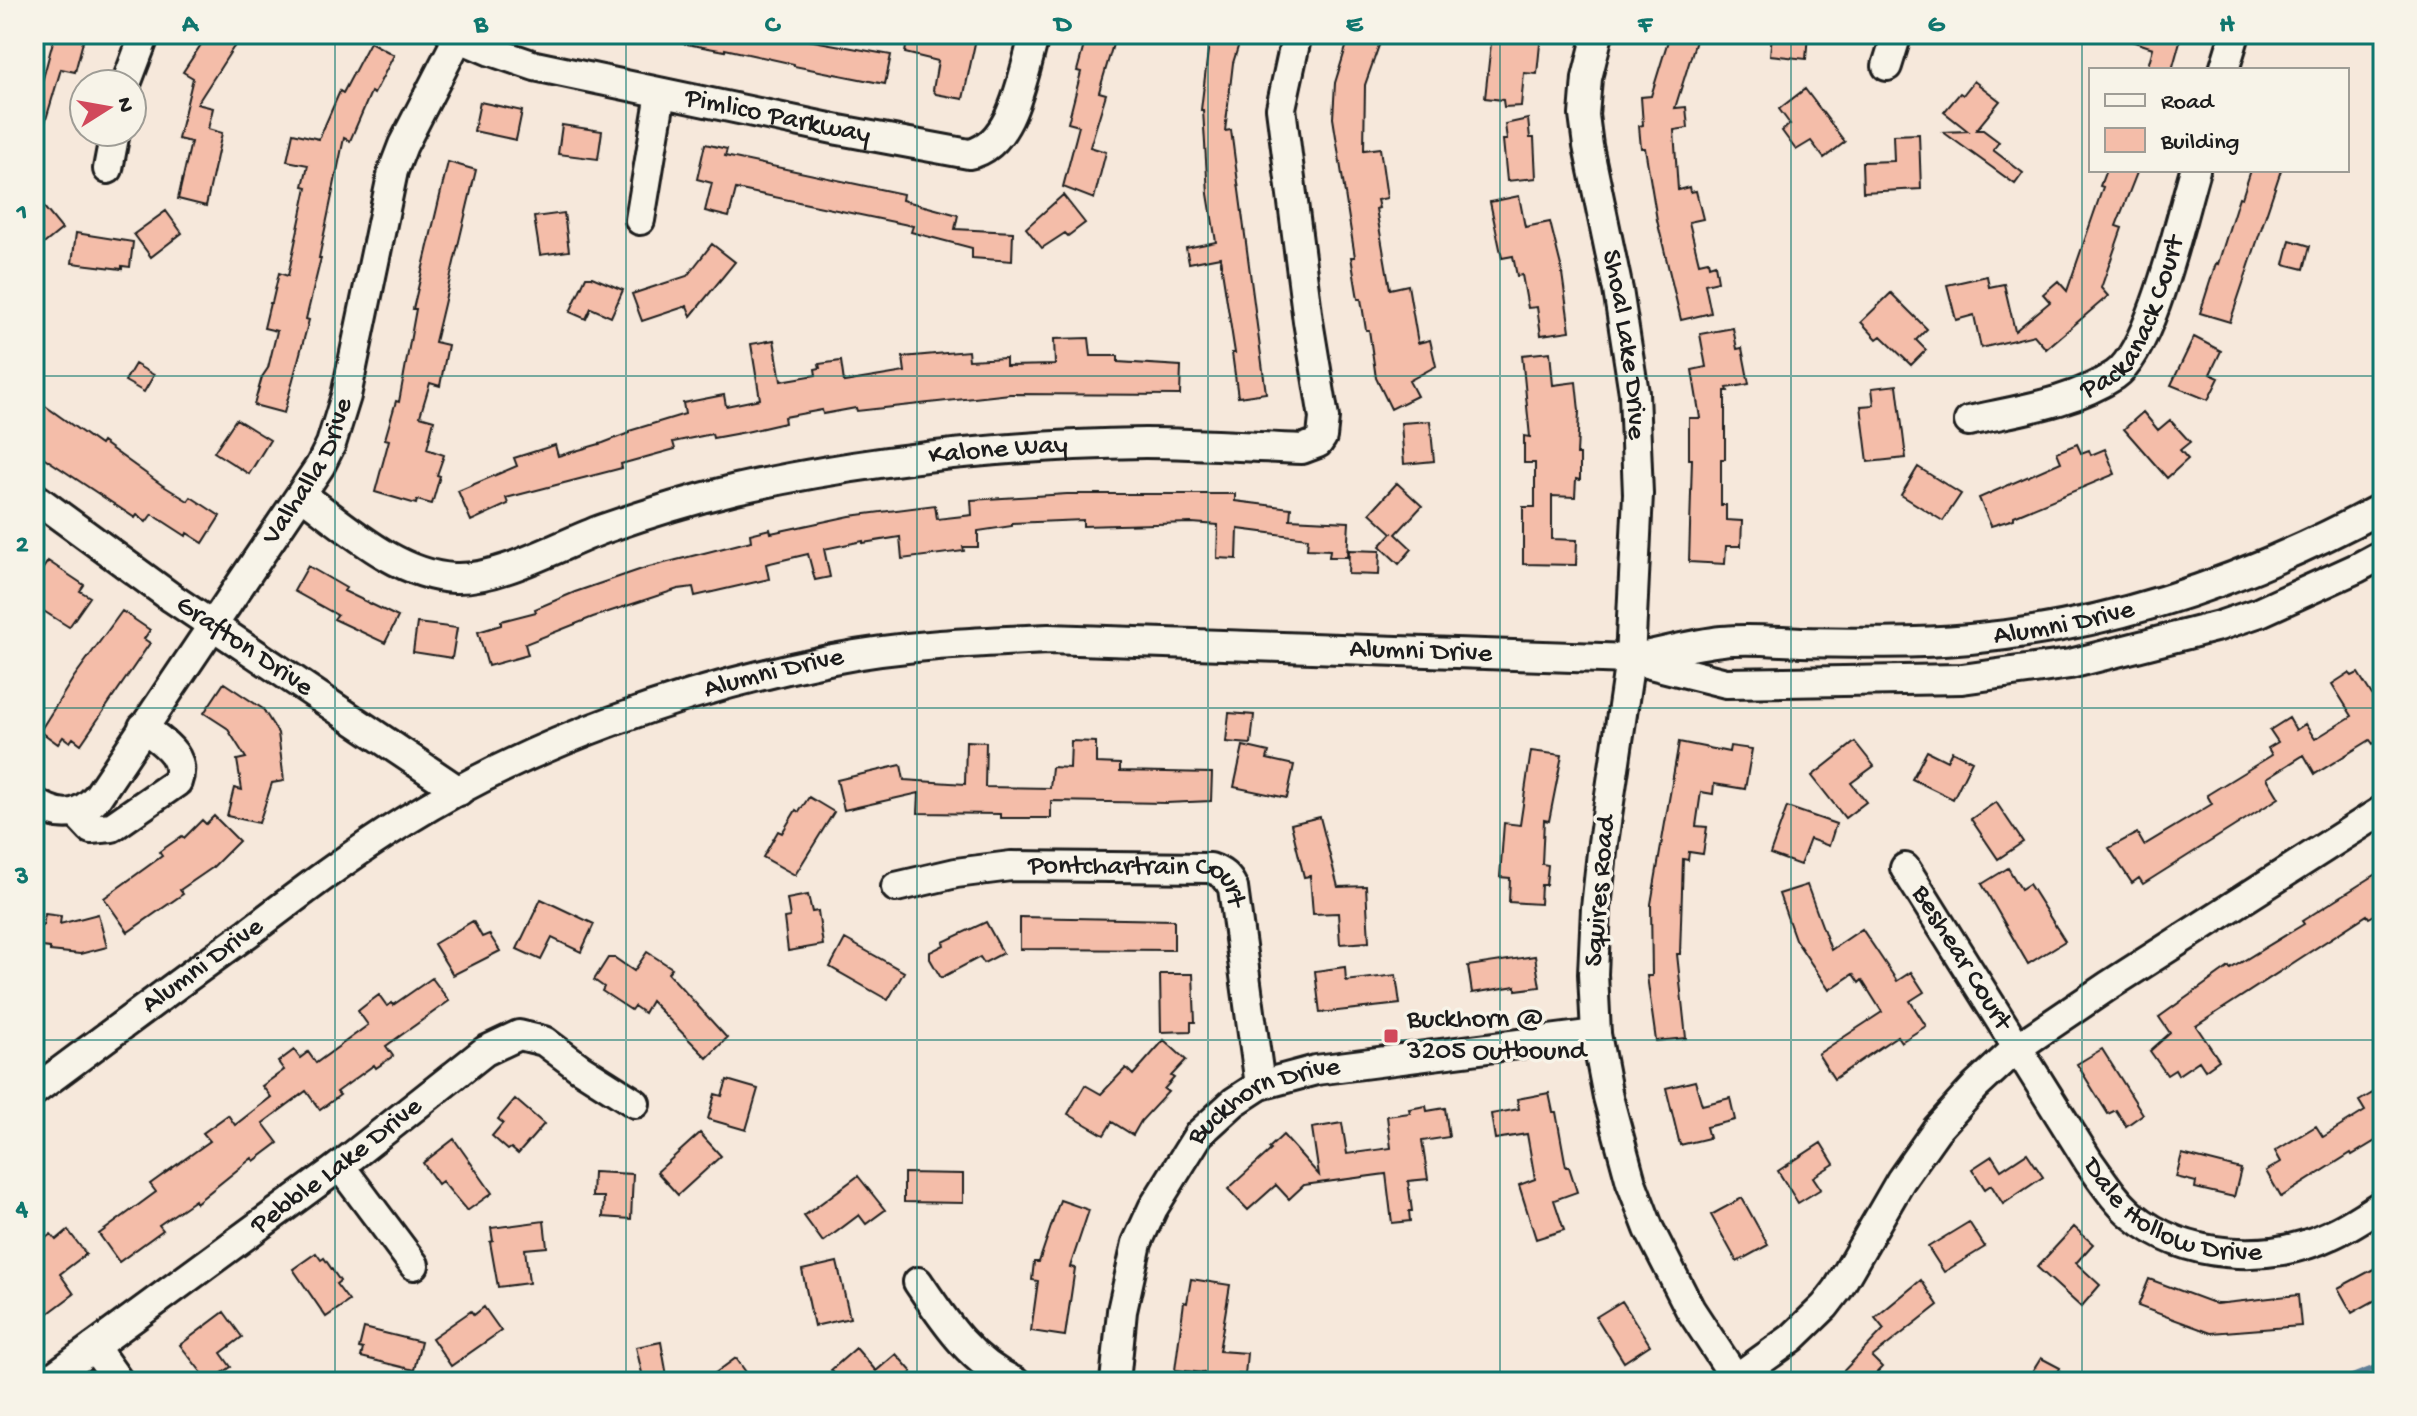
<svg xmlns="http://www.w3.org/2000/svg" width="2417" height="1416" viewBox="0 0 2417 1416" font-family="'Gochi Hand',sans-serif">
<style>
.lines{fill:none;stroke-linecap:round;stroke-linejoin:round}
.stream{stroke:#607f98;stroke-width:6}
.building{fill:#f4bda9;stroke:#1c1c1c;stroke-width:2}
.minor-casing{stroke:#1c1c1c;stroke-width:34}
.minor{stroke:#f7f3e8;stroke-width:28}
.grid{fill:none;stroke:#0f766e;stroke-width:2;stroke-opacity:0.55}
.poi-dot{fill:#d1495b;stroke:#f7f3e8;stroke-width:3}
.labels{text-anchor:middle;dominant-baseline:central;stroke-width:7;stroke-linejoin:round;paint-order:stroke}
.street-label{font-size:28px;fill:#1c1c1c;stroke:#f7f3e8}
.poi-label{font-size:28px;fill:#1c1c1c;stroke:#f7f3e8;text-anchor:start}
.neatline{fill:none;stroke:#0f766e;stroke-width:3}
.grid-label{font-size:26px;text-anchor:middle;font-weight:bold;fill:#0f766e}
</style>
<rect width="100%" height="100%" fill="#f6e8db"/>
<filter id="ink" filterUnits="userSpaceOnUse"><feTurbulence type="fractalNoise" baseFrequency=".0125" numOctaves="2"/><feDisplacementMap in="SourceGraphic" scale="16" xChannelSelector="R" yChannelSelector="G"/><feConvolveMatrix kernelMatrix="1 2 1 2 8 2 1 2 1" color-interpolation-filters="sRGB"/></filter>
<g filter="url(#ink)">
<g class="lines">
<path class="stream" d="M2339 1382 2383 1365"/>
</g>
<path class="building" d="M55 34H85L75 72 61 69 38 146 34 145V84L41 86Z
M208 34H246L233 48 197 104 213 108 208 129 222 133 206 206 178 199 191 142 178 139 193 78 183 72Z
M676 34H790L809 38 808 40 891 55 885 84 794 66V64L725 49V51L675 42Z
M908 34H977L963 99 936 94 933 90 938 61 905 53Z
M1087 34H1116L1099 92 1106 94 1090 147 1106 152 1094 199 1063 187 1079 126 1068 123 1081 72 1077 71Z
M1210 34H1242L1233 63 1225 131 1231 130 1266 393 1238 397 1232 353H1235L1220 257 1189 263 1186 248 1216 242 1208 194 1203 110H1201Z
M1334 34H1383L1365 85 1364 150 1380 148 1387 198 1377 200 1379 208 1376 209 1390 289 1408 285 1418 343 1430 340 1436 366 1409 381 1417 396 1391 409 1376 378 1369 330H1366L1361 299H1358L1351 257H1355L1333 118 1335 83 1347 44 1333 40Z
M1492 34H1541L1537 74 1524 73 1521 106 1504 107 1503 100 1485 98Z
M1670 34H1698L1675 108 1686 107 1688 128 1674 130 1678 190 1689 187 1690 192 1696 191 1703 219 1689 222 1699 263 1708 261 1709 266 1715 264 1718 281 1705 284 1711 313 1681 320 1657 220 1645 148H1641L1639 126 1643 125 1641 97 1651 96Z
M1772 34H1808L1806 59 1770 55Z
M2119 34H2182L2172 70H2147L2153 48 2119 37Z
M370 42 394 55 374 94 371 92 350 141 344 138 319 258H321L306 319 309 320 284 413 254 405 262 377 268 368 277 331 264 328 270 303H272L279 273 288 276 307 187 303 186 308 165 287 161 293 133 319 139 340 91 343 93Z
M1974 81 2000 101 1976 130H1983L1999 142 1993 150 2023 173 2015 184 1943 132 1968 131 1944 112 1960 93 1963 95Z
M1805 89 1845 142 1824 158 1811 141 1796 150 1782 131 1790 124 1779 109Z
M480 102 522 111 516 140 474 131Z
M1528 119 1530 138H1534L1536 178 1507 181 1503 140H1507L1505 124Z
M562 125 602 131 598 159 558 154Z
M1919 134 1921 189 1863 192 1862 162 1894 161 1893 135Z
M705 144 727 149 725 156 903 194 902 200 958 215 955 229 1013 232 1012 261 972 258V248L911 232 913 226 736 189 729 217 705 211 712 183 697 179Z
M448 162 476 170 435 342 448 345 440 386 430 383 420 416 434 420 427 449 444 455 437 475 440 476 432 504 417 500 416 504 375 492 389 440 385 439 396 401 399 402 416 309H413Z
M2106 170H2138L2116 226 2122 228 2101 288 2108 296 2046 349 2034 335 1981 348 1974 315 1956 320 1947 285 1987 276 1989 287 2004 284 2015 331 2050 302 2043 294 2058 281 2067 291 2103 187 2100 186Z
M2251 170H2281L2230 322 2200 313 2216 263 2218 264 2239 197 2242 198Z
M34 195 62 229 34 252Z
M1063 195 1085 223 1068 236 1065 233 1042 248 1026 228Z
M1519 196 1525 227 1550 222 1561 266 1570 331 1541 335 1537 307 1528 308 1522 275 1517 276 1513 256 1502 258 1490 202Z
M166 211 182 233 151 257 134 234Z
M564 213 569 251 540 255 534 217Z
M76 233 133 242 130 267 122 266V269L72 263Z
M2290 240 2310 246 2304 269 2284 264Z
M712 244 735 262 691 316 687 306 642 321 632 294 687 276Z
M586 277H592L623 290 611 317 591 308 586 319 570 312Z
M1891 293 1927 329 1916 340 1926 350 1911 365 1881 336 1877 339 1861 322Z
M1733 328 1737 349 1742 348 1749 384 1727 388 1728 391H1725V459H1721V505H1726V520L1742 521 1741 546H1726L1725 564 1689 562 1692 459H1689V418H1700L1692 370 1706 367 1700 334Z
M2194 337 2221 351 2210 374 2219 378 2208 400 2171 385Z
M1089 338 1091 356H1118V362L1181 366 1180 395 1010 394 857 411 856 408 823 414 822 410 784 417 785 423 746 432 713 438 712 434 673 442 675 449 621 464 622 468 506 498 508 504 471 521 458 491 517 466 514 458 555 445 558 456 603 443 629 433V431L685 414 683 403 724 395 726 406 760 399 751 344 774 340 781 381 816 375 815 369 820 368 819 364 841 361 844 382 905 372 903 357 968 351 969 360 1006 358V366L1055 365 1054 339Z
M1550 352 1553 385 1576 382 1579 411 1577 455H1580V480L1576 479 1575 497 1552 496V539L1577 540 1576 565 1523 564V507H1535V463H1524V436L1530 437 1522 355Z
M135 364 154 375 144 392 125 381Z
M1897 385 1906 458 1868 462 1861 406 1874 405 1872 388Z
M34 398 100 445 102 442 162 485 188 501 191 497 220 516 203 543 187 533 186 536 152 514 146 522 137 515 135 518 34 451Z
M2143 412 2158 430 2170 420 2190 442 2180 450 2188 459 2167 478 2124 429Z
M236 419 270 440 249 474 214 452Z
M1430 421 1434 461 1404 464 1401 423Z
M2077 444 2081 453 2089 450 2091 455 2105 449 2115 474 2014 516V519L1991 526 1979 498 2061 462 2057 452Z
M1918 467 1961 494 1943 521 1901 495Z
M1397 483 1422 506 1396 534 1412 549 1399 564 1380 546 1392 533 1370 513Z
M1067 494H1235V501L1291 508 1290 519 1349 522 1347 557H1329L1330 550 1307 549 1308 538 1238 529 1237 559 1217 558 1218 525 1192 523 1083 526V520L1012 523V526L978 531V547H963L964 551 902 559 900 537 863 543V541L824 549 830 577 815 580 808 554 766 564 769 579 695 596 693 587 678 589 593 617 525 644 528 655 488 666 478 632 501 625V621L536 612 535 609 575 592 645 568 751 541 750 534 770 529 771 533 850 516 935 505 937 519 972 515 971 500Z
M1349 550 1380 551 1379 575 1348 574Z
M48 561 84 585 80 591 90 597 69 627 34 605V582Z
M308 566 346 588 344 591 398 617 385 643 334 619 337 615 294 591Z
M122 611 150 630 144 639 150 643 81 744 73 738 70 742 63 737 58 744 40 731 74 677Z
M417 623 457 628 452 658 413 652Z
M2349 673 2352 676 2358 673 2383 712V737L2373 744 2370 740 2315 774 2304 755 2267 778 2279 798 2143 884 2139 878 2132 883 2109 848 2137 833 2144 845 2212 804 2207 795 2272 755 2268 748 2278 742 2270 730 2289 718 2296 730 2305 724 2315 739 2352 716 2332 684Z
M224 683 263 709 278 733 284 781 272 783 259 823 227 816 234 788 242 790 237 760 246 758 227 728 204 713Z
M1229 713 1254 715 1251 744 1226 742Z
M966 741 986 742 985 787 1050 788 1052 767 1070 768 1071 741 1096 742V763L1120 764V771L1212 773 1211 801 1166 803 1051 801V818H1000V814L918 813 919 793 844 810 837 780 901 765 904 780 965 784Z
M1679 742 1729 752 1730 746 1752 749 1745 789 1714 784 1713 794 1701 792 1696 826 1707 827 1703 854 1689 852 1688 860 1683 859 1680 954H1677L1686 1038 1656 1041 1647 976H1652L1651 904Z
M1855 742 1874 766 1851 783 1866 802 1845 818 1812 776Z
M1243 746 1269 752 1267 759 1294 765 1287 798 1234 787Z
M1531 751 1562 755 1549 821 1544 820 1542 864 1548 865 1546 885H1541L1540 904 1509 902 1510 878 1500 877 1504 823 1520 825Z
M1927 751 1947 761 1952 751 1972 761 1953 799 1912 779Z
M809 797 834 812 795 875 763 857 778 831 782 833 796 810 799 812Z
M1996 802 2023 842 1998 859 1971 819Z
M1787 807 1836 824 1829 846 1810 839 1800 865 1770 854Z
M214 816 239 841 212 868 180 890 183 894 128 932 104 898 162 856 159 852 182 836 184 838 202 820 206 824Z
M1320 817 1338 887 1366 886 1369 942 1340 944 1338 913 1313 914 1310 876 1304 877 1291 824Z
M2008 868 2021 889 2029 884 2065 941 2028 964 1982 884Z
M2383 870V910L2369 918 2367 915 2196 1026 2219 1060 2205 1070 2199 1061 2178 1075 2175 1070 2167 1075 2150 1051 2170 1033 2159 1017 2229 967 2230 969 2304 924 2302 921Z
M1807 885 1831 950 1862 929 1897 981 1911 972 1924 992 1910 1001 1926 1026 1901 1042 1897 1036 1834 1079 1818 1054 1882 1012 1862 980 1859 983 1853 974 1829 990 1795 939 1779 894Z
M808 895 812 912 818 911 823 945 788 951 784 918 790 917 787 899Z
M541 899 594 924 581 952 552 938 541 960 517 949Z
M45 914 61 916 60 924 98 914 107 947 80 954 50 951V948L34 946V925L43 926Z
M1020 917 1174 920V950L1020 949Z
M473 921 482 937 489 934 500 951 453 975 434 944Z
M986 922 1003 953 984 963 980 957 941 978 930 959V952L944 945 943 942Z
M845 939 904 972 888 1000 830 967Z
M647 952 672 968 668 973 727 1038 707 1058 651 1001 644 1013 634 1006 631 1010 602 991 604 987 594 980 608 958H615L634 971Z
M1535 956 1540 987 1516 990V986L1472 993 1468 966Z
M1345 967 1346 981 1396 975 1400 1004 1320 1013 1315 971Z
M1160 974H1193L1195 1022H1191V1031L1161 1032Z
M432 978 449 1001 386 1046 393 1056 376 1068 374 1065 337 1092 340 1095 320 1110 306 1091 263 1123 278 1143 254 1161 252 1158 196 1203 195 1200 159 1225 163 1230 119 1262 99 1234 156 1192 150 1184 210 1141 203 1133 228 1115 235 1125 271 1097 262 1086 284 1070 278 1062 294 1050 300 1058 308 1052 316 1063 368 1025 358 1011 368 1003 379 995 387 1006 392 1003 393 1005Z
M1164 1040 1186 1060 1171 1076 1174 1078 1164 1089 1168 1092 1141 1121 1133 1135 1112 1122 1104 1135 1068 1114 1085 1085 1101 1094 1126 1068 1133 1075Z
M2102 1049 2143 1114 2126 1126 2116 1110 2108 1114 2077 1064Z
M727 1080 758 1089 746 1130 708 1119 715 1094 722 1096Z
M1695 1081 1702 1105 1730 1098 1735 1120 1706 1127 1709 1138 1680 1145 1666 1088Z
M2383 1087V1140L2382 1137 2352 1155 2351 1153 2281 1197 2266 1171 2281 1162 2275 1151 2316 1126 2323 1137 2365 1111 2359 1101Z
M1549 1093 1553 1112H1556L1566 1167H1569L1577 1192 1554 1200 1564 1230 1536 1239 1519 1185 1535 1179 1527 1134 1495 1139 1491 1114 1519 1109 1517 1099Z
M515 1099 544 1124 518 1154 511 1148 508 1150 492 1136 503 1123 498 1119Z
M1426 1106 1427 1111 1445 1108 1449 1137 1422 1141 1428 1179 1408 1181 1412 1211H1409L1410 1221 1392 1223 1386 1174 1304 1185 1289 1199 1276 1185 1248 1210 1228 1189 1271 1150 1269 1148 1283 1135 1319 1175 1312 1128 1342 1123 1347 1154 1391 1148 1387 1116 1410 1113 1409 1109Z
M700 1133 721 1156 678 1195 657 1172Z
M454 1139 492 1193 467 1211 442 1181 438 1184 423 1163Z
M1821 1143 1834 1164 1813 1177 1821 1189 1798 1203 1778 1171Z
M2027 1153 2043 1177 2003 1204 1991 1185 1985 1189 1972 1169 1992 1156 2001 1170Z
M2182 1154 2241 1169 2234 1197 2195 1188 2196 1182 2176 1177Z
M593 1172 633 1174 631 1219 603 1217 604 1197H592Z
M904 1173 963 1174V1203L904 1202Z
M858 1176 885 1210 866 1224 859 1215 823 1242 804 1216Z
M1742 1198 1768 1245 1737 1262 1711 1215Z
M1060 1200 1089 1210 1070 1267 1075 1268 1065 1336 1031 1331 1038 1281 1032 1280 1034 1262H1039Z
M544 1221 547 1247 525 1249 529 1283 498 1287 490 1242 493 1241 491 1228Z
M1969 1222 1985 1247 1944 1272 1928 1247Z
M2074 1227 2093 1244 2076 1263 2100 1285 2081 1307 2037 1267Z
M68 1230 86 1254 60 1274 74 1294 34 1324V1256L43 1249 39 1243 51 1234 56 1240Z
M316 1253 321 1260 324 1258 340 1281 336 1284 349 1301 326 1317 293 1269Z
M837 1262 850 1318 814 1326 802 1270Z
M2383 1264V1296L2352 1313 2338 1288Z
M1191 1279 1230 1285 1219 1351 1247 1353 1245 1375 1238 1374V1382H1203L1204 1373 1175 1370 1184 1302 1187 1303Z
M2149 1279 2216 1304 2298 1295 2301 1326 2211 1333 2138 1306Z
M1921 1280 1938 1305 1872 1357 1882 1367 1868 1382H1833L1884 1329 1875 1318Z
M1622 1301 1650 1345 1624 1362 1596 1317Z
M484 1307 501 1331 451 1366 432 1338 471 1311 474 1315Z
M224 1312 242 1337 221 1353 231 1367 209 1382 180 1345Z
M364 1328 421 1342 414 1370 361 1357 363 1349 359 1348Z
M661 1342 668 1382H644L636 1347Z
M856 1348 876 1371 896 1354 912 1372 901 1382H842L831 1370Z
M736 1358 753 1382H703Z
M2041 1358 2060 1368 2053 1382 2033 1371Z"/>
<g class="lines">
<defs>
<g id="minor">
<path id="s1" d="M451 34 491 51 535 66 839 130 969 154C1014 146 1023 72 1035 34"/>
<path id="s2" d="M1598 34 1587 78 1584 115 1588 146 1618 290 1634 393 1638 494 1630 659 1603 843 1596 908 1593 974 1596 1034 1608 1097 1631 1182 1649 1229 1690 1309 1738 1382"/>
<path d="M1887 66 1897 34"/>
<path d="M2224 70 2235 34"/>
<path d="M126 84 145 34"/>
<path d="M108 169 115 132"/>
<path d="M640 220 661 93"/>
<path id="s3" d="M1969 421C2017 410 2073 403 2115 375 2152 350 2181 216 2195 170"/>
<path id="s4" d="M302 495C346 527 397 575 454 578 500 580 559 545 603 529 646 514 691 500 736 489 871 459 1007 445 1145 443 1197 443 1250 447 1302 449L1318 443 1322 437 1324 418 1308 321 1281 108 1297 34"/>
<path id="s5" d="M34 497 172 598 459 791"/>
<path id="s6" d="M1639 657C1666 652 1694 644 1722 641 1748 638 1775 641 1801 642 1857 643 1914 644 1970 639 2115 626 2256 576 2383 507"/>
<path id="s7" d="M34 802C58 818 78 819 98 796L320 466 331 444 346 396 393 171 403 145 458 38"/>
<path d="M77 814 91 829 112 827 177 782C187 755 162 742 143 727"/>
<path id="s8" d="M1905 868 2089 1162C2102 1180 2115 1201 2132 1215 2184 1259 2270 1264 2330 1235 2349 1227 2366 1215 2383 1204"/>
<path id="s9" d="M896 887 956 873 1011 866 1210 868C1222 872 1228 877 1233 888L1260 1085"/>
<path id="s10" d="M34 1091C105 1038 176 985 248 933 299 894 350 855 405 821 534 741 685 689 833 659 904 645 977 642 1049 639L1630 659 1726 683 1962 679 2070 664 2219 626 2260 612 2357 568 2383 554"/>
<path d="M340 1166 414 1265"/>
<path d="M918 1282C945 1322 970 1361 1015 1382"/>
<path d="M94 1347 119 1382"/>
<path d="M1735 1379 1792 1338 1825 1306 1838 1289 1901 1180 1937 1129 1975 1087 2018 1047 2108 986 2383 810"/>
<path id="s11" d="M46 1382 340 1166 485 1051 519 1035 544 1041 580 1068 635 1103"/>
<path id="s12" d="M1115 1382 1122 1311 1137 1243 1153 1208 1199 1134 1234 1102 1260 1085 1316 1070 1596 1034"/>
</g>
</defs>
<use href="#minor" class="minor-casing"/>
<use href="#minor" class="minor"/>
</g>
</g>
<path class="grid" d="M335 34V1382M626 34V1382M917 34V1382M1208 34V1382M1500 34V1382M1791 34V1382M2082 34V1382M34 376H2383M34 708H2383M34 1040H2383"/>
<rect class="poi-dot" x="1383" y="1028" width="16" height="16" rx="4"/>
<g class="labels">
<g class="street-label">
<text stroke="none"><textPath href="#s1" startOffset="338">Pimlico Parkway</textPath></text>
<text stroke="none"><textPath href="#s3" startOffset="212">Packanack Court</textPath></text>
<text stroke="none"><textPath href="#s2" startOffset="316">Shoal Lake Drive</textPath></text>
<text stroke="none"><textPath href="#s4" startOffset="738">Kalone Way</textPath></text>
<text stroke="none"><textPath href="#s7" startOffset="460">Valhalla Drive</textPath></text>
<text stroke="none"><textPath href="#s6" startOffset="428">Alumni Drive</textPath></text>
<text stroke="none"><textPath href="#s5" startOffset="258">Grafton Drive</textPath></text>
<text stroke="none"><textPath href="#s10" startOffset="1508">Alumni Drive</textPath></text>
<text stroke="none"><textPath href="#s10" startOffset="858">Alumni Drive</textPath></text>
<text transform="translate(1601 891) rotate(-85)">Squires Road</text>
<text stroke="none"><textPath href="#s9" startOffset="250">Pontchartrain Court</textPath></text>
<text stroke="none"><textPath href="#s8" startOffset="106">Beshear Court</textPath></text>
<text stroke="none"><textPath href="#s10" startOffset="210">Alumni Drive</textPath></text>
<text stroke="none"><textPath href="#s12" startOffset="342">Buckhorn Drive</textPath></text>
<text stroke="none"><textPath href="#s11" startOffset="362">Pebble Lake Drive</textPath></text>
<text stroke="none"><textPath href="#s8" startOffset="450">Dale Hollow Drive</textPath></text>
</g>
<g class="poi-label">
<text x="1407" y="1020">Buckhorn @<tspan x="1407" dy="32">3205 Outbound</tspan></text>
</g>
</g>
<rect width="2417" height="1416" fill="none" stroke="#f7f3e8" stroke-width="88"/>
<rect x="2089" y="68" width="260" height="104" fill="#f7f3e8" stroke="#9f9d96" stroke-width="2"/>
<rect x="2105" y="94" width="40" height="12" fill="#f7f3e8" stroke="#9f9d96" stroke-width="2"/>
<text x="2161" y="108" font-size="24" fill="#1c1c1c">Road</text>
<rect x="2105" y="128" width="40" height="24" fill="#f4bda9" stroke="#9f9d96" stroke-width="2"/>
<text x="2161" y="148" font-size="24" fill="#1c1c1c">Building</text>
<g transform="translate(108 108) rotate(79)"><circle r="38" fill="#f7f3e8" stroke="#9f9d96" stroke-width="2"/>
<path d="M0-6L14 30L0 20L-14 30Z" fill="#d1495b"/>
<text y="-12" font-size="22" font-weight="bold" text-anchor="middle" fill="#1c1c1c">N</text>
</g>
<rect x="44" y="44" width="2329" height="1328" class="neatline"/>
<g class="grid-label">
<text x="190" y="31">A</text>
<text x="481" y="31">B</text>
<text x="772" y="31">C</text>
<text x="1063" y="31">D</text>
<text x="1354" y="31">E</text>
<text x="1645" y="31">F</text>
<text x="1936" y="31">G</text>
<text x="2227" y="31">H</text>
<text x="22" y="219">1</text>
<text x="22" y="551">2</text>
<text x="22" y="883">3</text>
<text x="22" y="1215">4</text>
</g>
</svg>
